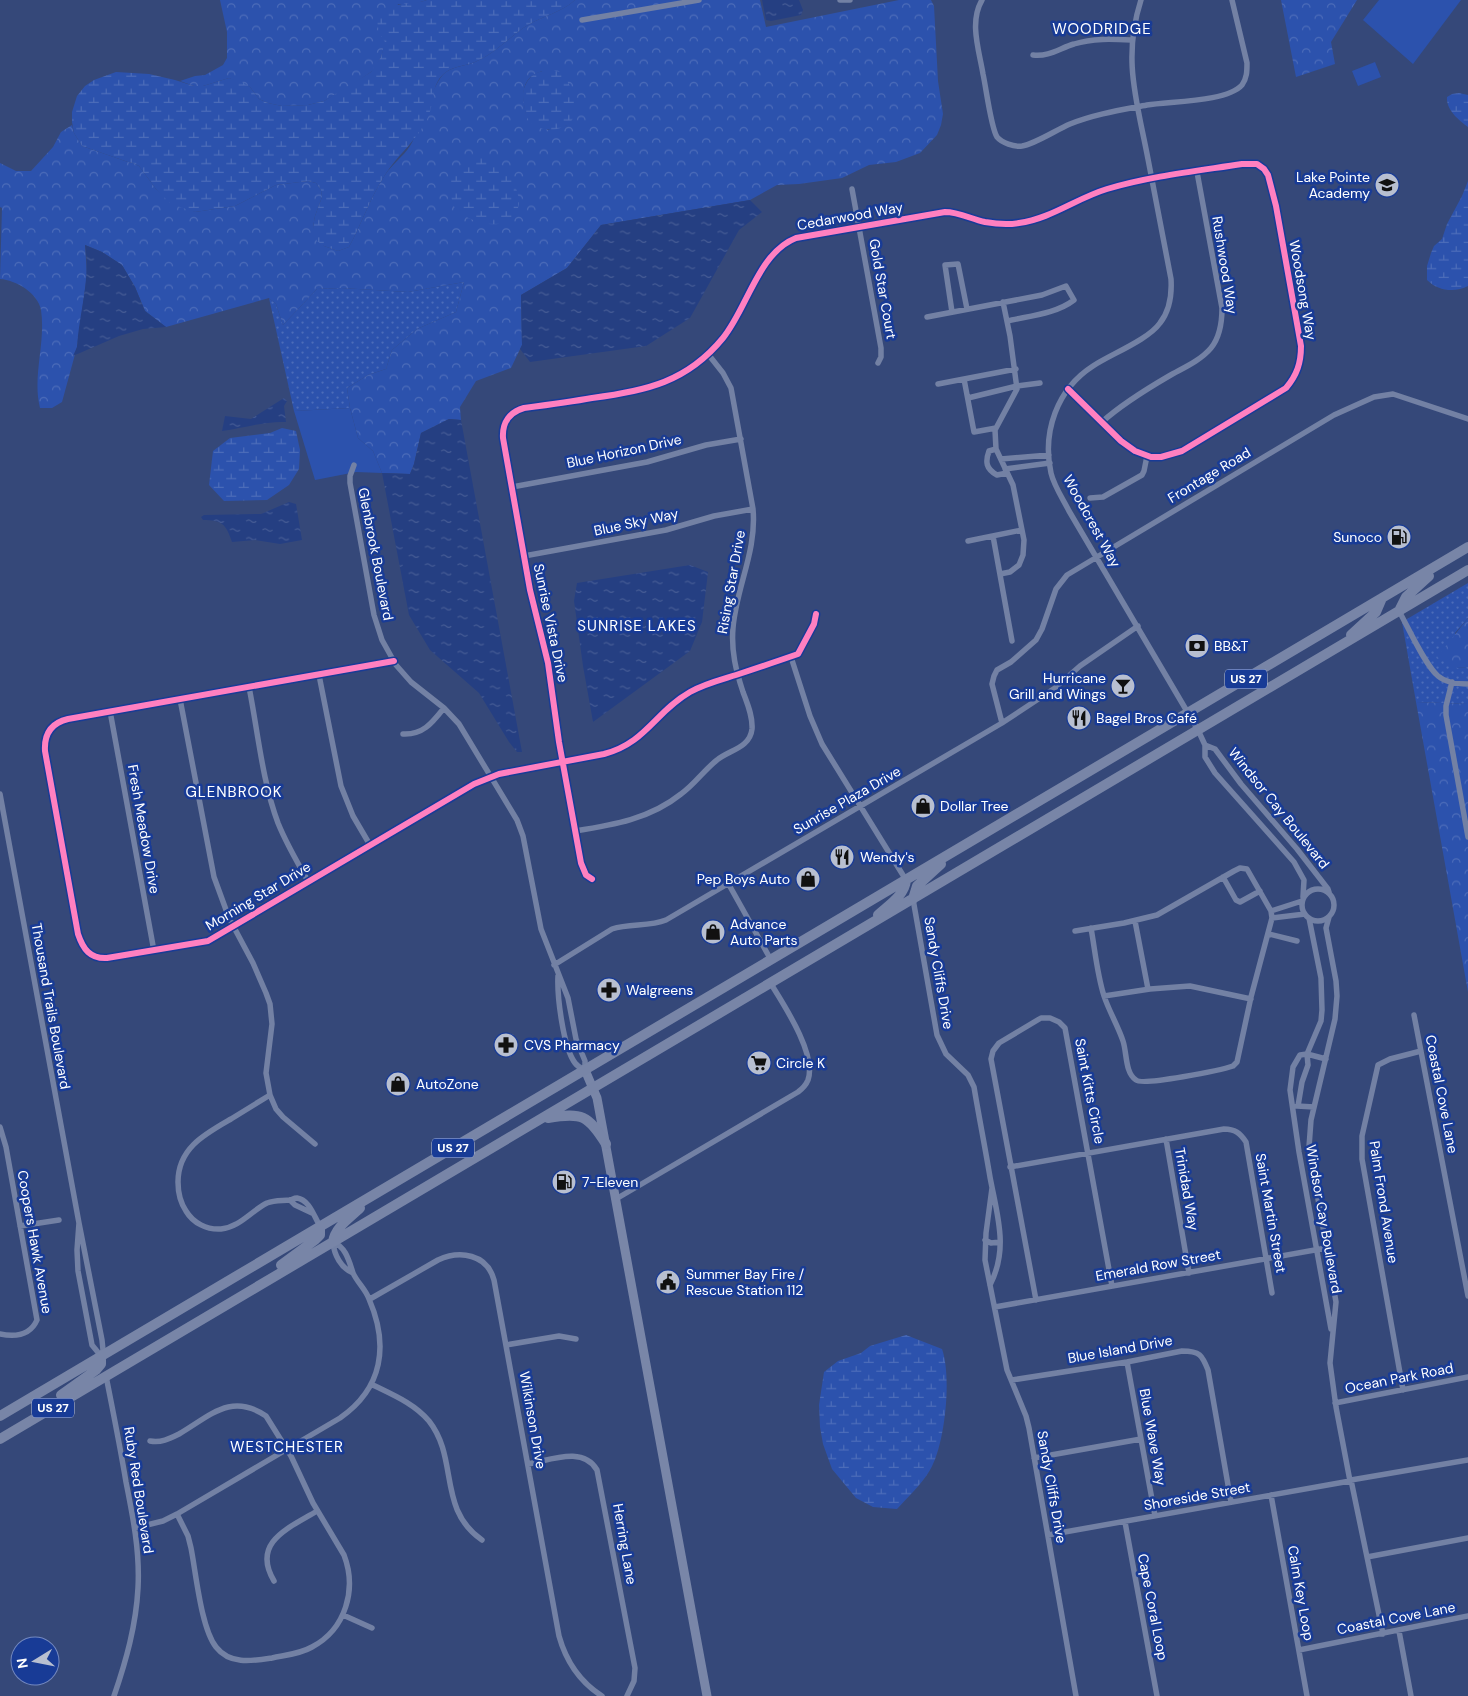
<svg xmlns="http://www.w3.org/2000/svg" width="1468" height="1696" viewBox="0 0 1468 1696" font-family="'DM Sans',sans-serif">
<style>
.grass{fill:url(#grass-dots)}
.forest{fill:url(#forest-crowns);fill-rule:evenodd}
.wetland{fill:url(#wetland-marsh)}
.green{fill:#2c52ad}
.water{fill:url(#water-ripples)}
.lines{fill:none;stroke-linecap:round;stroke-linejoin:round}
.minor{stroke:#7381a4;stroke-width:5.5}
.secondary{stroke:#7986a8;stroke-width:9}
.trunk{stroke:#7885a7;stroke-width:10}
.cycleway-casing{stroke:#183b96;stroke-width:9}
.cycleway{stroke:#ff80c0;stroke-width:6}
.labels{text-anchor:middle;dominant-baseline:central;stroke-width:5;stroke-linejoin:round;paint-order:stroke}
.shield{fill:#183b96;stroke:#bac4e0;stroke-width:1}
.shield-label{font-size:12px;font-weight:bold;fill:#fff}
.poi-label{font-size:14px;fill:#fff;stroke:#183b96;text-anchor:start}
.street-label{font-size:14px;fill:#fff;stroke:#183b96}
.neighbourhood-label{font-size:15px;letter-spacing:1px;fill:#fff;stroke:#183b96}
</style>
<defs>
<pattern id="grass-dots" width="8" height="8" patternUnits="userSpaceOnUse" patternTransform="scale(1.25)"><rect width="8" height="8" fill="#2c52ad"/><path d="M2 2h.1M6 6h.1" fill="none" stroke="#4c6cb9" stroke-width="1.8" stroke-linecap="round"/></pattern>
<pattern id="forest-crowns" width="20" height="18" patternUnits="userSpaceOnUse" patternTransform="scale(1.25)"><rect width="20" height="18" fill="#2c52ad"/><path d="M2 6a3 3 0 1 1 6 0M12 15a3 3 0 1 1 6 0" fill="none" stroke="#4c6cb9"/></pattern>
<pattern id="wetland-marsh" width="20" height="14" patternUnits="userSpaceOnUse" patternTransform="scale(1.25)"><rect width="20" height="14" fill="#2c52ad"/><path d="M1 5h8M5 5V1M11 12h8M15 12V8" fill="none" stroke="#4c6cb9"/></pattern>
<pattern id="water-ripples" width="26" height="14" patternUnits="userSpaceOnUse" patternTransform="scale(1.25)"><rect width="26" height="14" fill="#253f82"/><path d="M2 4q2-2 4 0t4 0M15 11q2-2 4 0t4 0" fill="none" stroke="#465c95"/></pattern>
</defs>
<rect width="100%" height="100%" fill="#354879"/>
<path class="grass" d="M464 282 456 312 417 329 392 350 386 369 368 375 347 388 350 408 294 411 269 298 276 304 283 325 317 289 341 288 408 292Z
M1468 583V618L1455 633 1457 668 1468 667V704L1416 702 1402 622Z"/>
<path class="forest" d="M220 0H427L413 4H398L381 57 375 68 371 72 350 86 324 101 308 105 282 106 268 103 259 99 250 87 229 78 203 86H194L180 81 195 76 205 75 223 65 227 58V32Z
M575 0H760L766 27 899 0H931L934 6 938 81 943 114 941 125 937 135 920 153 896 162 869 165 842 178 799 184 777 185 750 200 601 225 567 268 521 295 522 345 511 368 476 381 460 407 461 420 449 419 421 433 414 464 410 474 382 473 373 451 358 438 350 408 347 388 368 375 386 369 392 350 417 329 456 312 464 282 408 292 341 288 317 289 283 325 276 304 269 298 166 327 145 311 135 287 122 265 102 252 85 245 87 275 77 347 62 402 52 408H40C32 376 46 343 41 310 38 293 16 280 0 279L2 208 0 207V163L16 171H31L53 147 61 132 72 125 74 133 82 146 128 162 133 163 139 166 156 189 163 195 195 212 235 206 276 185 308 181 316 183 321 190 322 197 315 216 313 227 324 246 338 251 349 247C362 223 370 198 385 175 392 164 403 157 410 146 421 129 432 82 446 72 455 66 466 66 475 62 495 54 510 36 528 25 543 16 562 12 575 0ZM542 71 567 125 548 130 526 114C522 95 520 78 542 71Z
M1281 0H1357L1331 42 1335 64 1296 77Z
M1468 618V667L1457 668 1437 657Z
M1416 702 1468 704V992Z"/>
<path class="wetland" d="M427 0H575C562 12 543 16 528 25 510 36 495 54 475 62 466 66 454 66 446 72 430 84 435 102 428 117 417 141 398 154 385 175 370 198 362 223 349 247L338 251 324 246 317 241 313 227 315 216 322 197 321 190 316 183 308 181 276 185 235 206 195 212 171 204 156 189 139 166 133 163 128 162 82 146 74 133 72 122V112L77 96 85 86 94 80 116 72 149 74 175 80 194 86H203L229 78 242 82 250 87 259 99 268 103 282 106 308 105 324 101 371 72 381 57 385 42C381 36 376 27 378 19 383 0 411 6 427 0Z
M552 70 563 73C569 85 578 98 575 113 571 133 539 135 528 119 525 115 525 110 524 105 523 98 522 92 525 86 531 73 538 71 552 70Z
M1459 93 1468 95V127C1459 120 1446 110 1447 97L1452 94Z
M480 157C484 157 489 157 492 158 506 164 518 187 519 201 519 206 517 211 516 216 511 219 504 223 498 224 487 226 461 218 455 208 450 201 451 187 450 178 460 165 464 160 480 157Z
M1468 181V286C1455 293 1438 291 1427 280V266L1431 253 1434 246 1442 239 1447 224 1462 196Z
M282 428 296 431 300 450 299 469 289 485 267 500 224 501 209 485 213 451 230 438 270 433Z
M906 1335 942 1349C952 1377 945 1445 930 1470 922 1484 908 1497 897 1509L873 1507 856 1498 832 1469 823 1444 820 1427 819 1405 824 1372 838 1361 861 1353 870 1346Z"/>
<path class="green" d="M1379 0H1461L1413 64 1363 20Z
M1375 62 1381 77 1358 86 1352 71Z
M350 408 358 438 373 451 382 473 356 472 315 480 294 411Z"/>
<path class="water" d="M762 0H799L803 10 801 15 771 21 766 20Z
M750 200 762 212 739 230 690 318 646 346 530 362 520 349 522 345 521 295 567 268 601 225Z
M85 245 102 252 122 265 135 287 145 311 166 327 143 329 119 336 73 356 77 347C79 313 91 279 85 245Z
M284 398 287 401 284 406 286 422C265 421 244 428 222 431L225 416 251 419Z
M449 419 461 420 522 752H517L509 742 479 693 430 650 409 615 382 473 410 474 414 464 421 433Z
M289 502 296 504 302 540 280 544 255 540 232 542C226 524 222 520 203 520L201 517 204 515 261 514Z
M690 565 708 572 702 622 690 651 593 722 583 666 574 601 577 583Z"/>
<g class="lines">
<path class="minor" d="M840 0H850
M982 0C969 22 979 50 983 74 986 87 991 128 997 137 1002 143 1014 147 1022 146 1035 144 1056 130 1070 124 1095 114 1121 110 1147 105 1171 101 1227 102 1242 85 1247 78 1247 71 1247 63L1232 0
M1141 0C1122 59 1137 101 1148 159 1156 199 1163 239 1171 279 1172 295 1170 310 1160 323 1148 340 1111 354 1093 366 1057 389 1042 432 1051 473 1054 486 1063 499 1069 511L1198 730 1205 745V757L1215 773 1294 862 1304 880 1303 897
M582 20 699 0
M1033 55C1049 57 1060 48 1074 44 1093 38 1112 39 1132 40
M852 189 881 348V357L878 363
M952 312 945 265 958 264 967 309
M927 317 1042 295 1066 286 1074 300C1056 314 1028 316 1007 321
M964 379 974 432 996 428
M938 384 1016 369
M968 398 1017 386 1040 383
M1102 422C1122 404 1145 390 1169 376 1183 368 1200 361 1211 348 1220 337 1222 322 1222 308L1197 172
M996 449 989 451C985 462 986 469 997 475L1007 473
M1001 459 1049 455
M354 465 350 476V483L374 615 382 640 396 665 411 682 444 708 459 724 517 820 523 836 541 929 568 998 576 1039 585 1061V1070C581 1068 578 1067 575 1063 563 1047 557 996 558 976
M1005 469 1050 463
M512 487 647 462 706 445 741 439
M1090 498 1103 497 1142 475 1144 471 1147 456
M993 536 1012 641
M968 541 1022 530
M524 556 666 530 714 516 753 509
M1000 574 1010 572 1019 565 1023 555 1024 540 1013 485 996 449 995 430 1017 389 1010 336 1003 302
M1399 611C1408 627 1425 665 1438 676 1446 683 1458 684 1468 684
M791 657 810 716 822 744 906 880
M394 661 68 719C51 723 44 734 45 751L78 934C83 949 90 959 107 958L208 941 474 784 499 774 604 754C646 743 655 712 690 692 704 684 720 680 736 675 757 668 778 661 798 654L814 624 816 614
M319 675 341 786 353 816 370 845
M1452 682 1446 706V715L1468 837
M249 687C258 732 262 780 278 823 286 843 297 862 308 881
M180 699 214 877 229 918 253 963 266 993 270 1004 272 1024 266 1073 270 1095 276 1109 283 1117 315 1144
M110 711 154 951
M1002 723 992 684 994 676 997 670 1011 662 1036 640 1042 629 1056 589 1067 575 1334 415 1374 397 1393 394 1468 419
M403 734C423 735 432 723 444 708
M1205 745 1215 749 1241 784 1297 849 1328 889 1329 892
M0 794 79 1223 102 1340 103 1350 101 1356 92 1345 78 1271 77 1250 79 1223
M575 831C613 825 650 819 681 794 695 784 704 770 717 760 729 750 750 748 752 729 753 716 747 703 743 692 736 671 731 651 733 628 736 588 757 551 753 509L731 388 723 373 708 354
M1223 877 1236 900 1240 902 1260 891
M592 879 586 875 581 863 559 742 548 663 530 590 503 438C502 422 510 412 524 408 547 405 570 402 592 398 646 391 687 382 723 338 748 307 758 253 796 238L945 212C959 212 971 219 985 222 996 224 1008 225 1019 223 1050 219 1077 198 1107 189 1151 176 1197 171 1242 164H1257L1264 169 1268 175 1276 206 1301 346C1301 363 1297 375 1286 388L1182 451 1161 457H1151L1135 451 1121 441 1068 389
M728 883 771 960
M1302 905a16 16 0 1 1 32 0a16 16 0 1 1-32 0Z
M913 899 937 1035 946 1054 968 1075 974 1087C979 1117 985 1147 990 1177 997 1215 1009 1248 990 1285
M1271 911 1302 901
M1272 918 1305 914
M1135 921 1148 989
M1075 931 1124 923 1157 915 1234 871 1240 868 1247 869 1271 911 1272 918 1251 997 1237 1062 1233 1066C1222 1070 1143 1086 1136 1080 1125 1073 1127 1053 1123 1041 1118 1026 1109 1011 1104 996 1097 974 1095 950 1091 928
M1269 934 1297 941
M554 965 612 929C630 923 649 927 666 920L1002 723 1055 688 1080 666 1138 626
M1104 996 1150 989 1190 986 1251 999
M1414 1015 1468 1296
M1326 1059 1307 1054 1300 1055 1293 1067 1290 1090 1299 1152 1331 1329
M270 1095C257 1103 244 1111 231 1119 205 1134 178 1148 178 1182 178 1192 180 1202 186 1211 193 1223 207 1230 221 1229 240 1227 251 1211 267 1203 275 1200 282 1201 290 1200 294 1199 293 1198 297 1198 310 1200 314 1217 320 1226
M1297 1106 1314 1107
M1298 1106 1302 1082 1308 1065 1307 1054 1321 1021 1322 1010 1321 978 1309 918
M0 1127 6 1147 37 1320C30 1336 15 1337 0 1334
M1166 1139 1189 1273
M1010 1167 1224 1129C1235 1129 1240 1133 1246 1142L1272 1293
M992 1188 986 1233 985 1260 1007 1370 1026 1416 1029 1428 1076 1696
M616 1199 798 1092C802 1089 806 1085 808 1080 817 1055 784 1005 771 984
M290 1200 295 1205 312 1213
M20 1226 59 1220
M985 1240 991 1243 1000 1242
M333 1242C334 1255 341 1268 353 1273
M370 1299 438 1260C460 1250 487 1254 494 1280L559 1636C566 1661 580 1682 602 1696
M1036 1300 991 1059 993 1051 999 1043 1041 1018H1050L1059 1022 1065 1028 1112 1286
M995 1307 1326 1248
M506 1345 559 1336 576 1339
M1127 1362 1155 1516
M106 1376C113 1411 120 1446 126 1482 133 1517 140 1552 138 1588 136 1626 126 1661 114 1696
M1012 1380 1127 1362 1182 1351C1200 1351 1202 1355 1208 1370L1231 1502
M371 1384C391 1394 414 1403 429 1421 459 1459 437 1509 482 1540
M1403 1390 1362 1159V1136L1378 1065 1390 1059 1421 1051
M1335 1403 1468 1377
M150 1441C161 1443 169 1439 179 1434 210 1416 231 1392 266 1416L291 1456 313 1503 344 1555C357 1589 346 1629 312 1647 300 1654 286 1655 272 1658 252 1661 230 1665 216 1647 201 1628 196 1573 191 1548L188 1536 177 1514
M1034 1458 1141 1439
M528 1464C551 1460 583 1446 597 1470L635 1668 634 1681 627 1696
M1271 1495 1307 1696
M1125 1522 1157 1696
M135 1528 163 1521 177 1514 340 1418C383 1388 389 1345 369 1299 366 1290 357 1282 353 1273 349 1261 346 1247 333 1242
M1048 1535 1350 1481 1336 1407 1330 1363 1336 1302 1309 1147 1311 1120 1335 1019 1337 996 1336 981 1326 928 1329 917
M1367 1557 1468 1538
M274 1581C251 1542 289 1528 317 1511
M343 1615 372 1628
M1399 1631 1411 1696
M1383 1634 1351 1480 1468 1460
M1299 1650 1468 1616"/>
<path class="secondary" d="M585 1070 597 1098 707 1696"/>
<path class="trunk" d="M1399 611 1406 597 1429 576
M1351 635 1376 612 1382 598
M913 899 917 886 941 864
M878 915C889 905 905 895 906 880
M548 1118C582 1112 588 1115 606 1144
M333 1242C335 1227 350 1218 360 1208
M281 1265 315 1240 320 1235V1226
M61 1395 96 1370 101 1364V1356
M0 1416 1468 547
M0 1439 1468 570"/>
<defs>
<path id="cycleway" d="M394 661 68 719C51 723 44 734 45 751L78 934C83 949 90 959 107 958L208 941 474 784 499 774 604 754C646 743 655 712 690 692 704 684 720 680 736 675 757 668 778 661 798 654L814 624 816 614
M592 879 586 875 581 863 559 742 548 663 530 590 503 438C502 422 510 412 524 408 547 405 570 402 592 398 646 391 687 382 723 338 748 307 758 253 796 238L945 212C959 212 971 219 985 222 996 224 1008 225 1019 223 1050 219 1077 198 1107 189 1151 176 1197 171 1242 164H1257L1264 169 1268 175 1276 206 1301 346C1301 363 1297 375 1286 388L1182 451 1161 457H1151L1135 451 1121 441 1068 389"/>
</defs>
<use href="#cycleway" class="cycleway-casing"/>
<use href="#cycleway" class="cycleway"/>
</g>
<defs>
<symbol id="school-disc" viewBox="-11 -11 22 22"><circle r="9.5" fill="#b8bfd0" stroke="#183b96"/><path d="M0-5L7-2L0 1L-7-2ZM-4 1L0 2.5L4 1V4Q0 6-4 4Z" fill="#111"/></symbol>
<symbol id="fuel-disc" viewBox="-11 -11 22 22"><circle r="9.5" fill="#b8bfd0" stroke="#183b96"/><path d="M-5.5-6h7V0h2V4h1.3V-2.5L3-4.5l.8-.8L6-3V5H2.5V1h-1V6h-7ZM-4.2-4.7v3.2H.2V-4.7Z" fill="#111"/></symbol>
<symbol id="bank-disc" viewBox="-11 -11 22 22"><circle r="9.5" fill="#b8bfd0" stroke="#183b96"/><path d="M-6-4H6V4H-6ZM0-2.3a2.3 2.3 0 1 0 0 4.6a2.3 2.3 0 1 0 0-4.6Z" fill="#111"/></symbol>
<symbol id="bar-disc" viewBox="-11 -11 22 22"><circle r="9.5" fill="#b8bfd0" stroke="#183b96"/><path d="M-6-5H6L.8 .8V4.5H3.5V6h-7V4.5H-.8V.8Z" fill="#111"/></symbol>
<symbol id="restaurant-disc" viewBox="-11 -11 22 22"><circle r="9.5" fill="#b8bfd0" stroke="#183b96"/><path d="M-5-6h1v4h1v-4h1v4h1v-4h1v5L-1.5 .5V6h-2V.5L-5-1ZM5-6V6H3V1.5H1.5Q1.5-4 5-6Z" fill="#111"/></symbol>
<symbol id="shop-disc" viewBox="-11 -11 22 22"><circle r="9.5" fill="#b8bfd0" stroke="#183b96"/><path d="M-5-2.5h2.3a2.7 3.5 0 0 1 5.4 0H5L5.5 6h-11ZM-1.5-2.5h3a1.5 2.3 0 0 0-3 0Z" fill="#111"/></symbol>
<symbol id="pharmacy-disc" viewBox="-11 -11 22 22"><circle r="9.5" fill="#b8bfd0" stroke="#183b96"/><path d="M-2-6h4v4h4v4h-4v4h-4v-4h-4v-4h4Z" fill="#111"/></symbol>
<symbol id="supermarket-disc" viewBox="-11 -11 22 22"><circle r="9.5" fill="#b8bfd0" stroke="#183b96"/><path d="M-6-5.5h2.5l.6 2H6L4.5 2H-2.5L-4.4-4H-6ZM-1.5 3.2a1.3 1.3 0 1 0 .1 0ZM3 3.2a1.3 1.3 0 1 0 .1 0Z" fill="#111"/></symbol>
<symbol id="civic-disc" viewBox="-11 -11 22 22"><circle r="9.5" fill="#b8bfd0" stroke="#183b96"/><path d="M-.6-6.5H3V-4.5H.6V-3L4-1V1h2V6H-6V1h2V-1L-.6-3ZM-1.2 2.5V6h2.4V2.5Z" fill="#111"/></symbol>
</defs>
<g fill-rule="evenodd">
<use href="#school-disc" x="1373" y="171" width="28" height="28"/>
<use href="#fuel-disc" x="1385" y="523" width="28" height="28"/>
<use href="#bank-disc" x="1183" y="632" width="28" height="28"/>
<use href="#bar-disc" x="1109" y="672" width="28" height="28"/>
<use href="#restaurant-disc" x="1065" y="704" width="28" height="28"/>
<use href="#shop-disc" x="909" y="792" width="28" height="28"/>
<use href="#restaurant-disc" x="828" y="843" width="28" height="28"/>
<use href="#shop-disc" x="794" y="865" width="28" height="28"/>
<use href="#shop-disc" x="699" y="918" width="28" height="28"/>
<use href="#pharmacy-disc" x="595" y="976" width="28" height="28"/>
<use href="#pharmacy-disc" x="492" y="1031" width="28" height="28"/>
<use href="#supermarket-disc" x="745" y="1049" width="28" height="28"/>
<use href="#shop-disc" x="384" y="1070" width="28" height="28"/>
<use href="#fuel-disc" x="550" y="1168" width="28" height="28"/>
<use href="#civic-disc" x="654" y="1268" width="28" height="28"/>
</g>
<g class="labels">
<g class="shield">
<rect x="1225" y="669.5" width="42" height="19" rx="4"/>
<rect x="432" y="1138.5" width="42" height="19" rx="4"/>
<rect x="32" y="1398.5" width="42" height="19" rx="4"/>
</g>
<g class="shield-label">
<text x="1246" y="679">US 27</text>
<text x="453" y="1148">US 27</text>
<text x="53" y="1408">US 27</text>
</g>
<g class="poi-label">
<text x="1370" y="177" text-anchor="end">Lake Pointe<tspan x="1370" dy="16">Academy</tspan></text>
<text x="1382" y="537" text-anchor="end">Sunoco</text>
<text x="1214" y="646">BB&amp;T</text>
<text x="1106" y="678" text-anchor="end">Hurricane<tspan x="1106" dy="16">Grill and Wings</tspan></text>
<text x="1096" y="718">Bagel Bros Café</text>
<text x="940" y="806">Dollar Tree</text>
<text x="860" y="857">Wendy's</text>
<text x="790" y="879" text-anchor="end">Pep Boys Auto</text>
<text x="730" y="924">Advance<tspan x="730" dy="16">Auto Parts</tspan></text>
<text x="626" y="990">Walgreens</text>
<text x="524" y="1045">CVS Pharmacy</text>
<text x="776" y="1063">Circle K</text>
<text x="416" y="1084">AutoZone</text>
<text x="582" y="1182">7-Eleven</text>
<text x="686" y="1274">Summer Bay Fire /<tspan x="686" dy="16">Rescue Station 112</tspan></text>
</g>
<g class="street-label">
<text transform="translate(850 216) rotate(-10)">Cedarwood Way</text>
<text transform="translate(1225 265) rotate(81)">Rushwood Way</text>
<text transform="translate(883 289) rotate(80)">Gold Star Court</text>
<text transform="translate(1303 290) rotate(80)">Woodsong Way</text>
<text transform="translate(624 451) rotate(-12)">Blue Horizon Drive</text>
<text transform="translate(1209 475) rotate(-31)">Frontage Road</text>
<text transform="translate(1092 521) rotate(61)">Woodcrest Way</text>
<text transform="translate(636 522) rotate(-12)">Blue Sky Way</text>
<text transform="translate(376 554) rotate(79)">Glenbrook Boulevard</text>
<text transform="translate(731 582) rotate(-80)">Rising Star Drive</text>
<text transform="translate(551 623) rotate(78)">Sunrise Vista Drive</text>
<text transform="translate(847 800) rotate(-30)">Sunrise Plaza Drive</text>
<text transform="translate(1279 808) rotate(51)">Windsor Cay Boulevard</text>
<text transform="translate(144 829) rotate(80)">Fresh Meadow Drive</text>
<text transform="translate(258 896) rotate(-31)">Morning Star Drive</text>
<text transform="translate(939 973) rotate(80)">Sandy Cliffs Drive</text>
<text transform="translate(51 1006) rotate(80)">Thousand Trails Boulevard</text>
<text transform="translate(1090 1091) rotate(79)">Saint Kitts Circle</text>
<text transform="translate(1442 1094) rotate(79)">Coastal Cove Lane</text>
<text transform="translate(1187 1189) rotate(80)">Trinidad Way</text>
<text transform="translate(1384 1202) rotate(81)">Palm Frond Avenue</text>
<text transform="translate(1271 1213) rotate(80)">Saint Martin Street</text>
<text transform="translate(1324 1219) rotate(80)">Windsor Cay Boulevard</text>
<text transform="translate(35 1242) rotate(80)">Coopers Hawk Avenue</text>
<text transform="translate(1158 1265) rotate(-10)">Emerald Row Street</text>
<text transform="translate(1120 1349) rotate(-10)">Blue Island Drive</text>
<text transform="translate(1399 1378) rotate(-11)">Ocean Park Road</text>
<text transform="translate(533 1420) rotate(80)">Wilkinson Drive</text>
<text transform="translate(1153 1437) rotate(80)">Blue Wave Way</text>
<text transform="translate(1052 1487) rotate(80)">Sandy Cliffs Drive</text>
<text transform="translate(139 1490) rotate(81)">Ruby Red Boulevard</text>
<text transform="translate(1197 1496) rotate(-10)">Shoreside Street</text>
<text transform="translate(625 1544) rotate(80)">Herring Lane</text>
<text transform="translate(1301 1593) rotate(80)">Calm Key Loop</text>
<text transform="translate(1153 1607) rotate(79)">Cape Coral Loop</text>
<text transform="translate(1396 1618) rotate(-11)">Coastal Cove Lane</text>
</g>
<g class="neighbourhood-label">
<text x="1102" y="29">WOODRIDGE</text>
<text x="637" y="626">SUNRISE LAKES</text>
<text x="234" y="792">GLENBROOK</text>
<text x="287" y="1447">WESTCHESTER</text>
</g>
</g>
<g transform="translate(35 1661) rotate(260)"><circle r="24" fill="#183b96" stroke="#7489c0"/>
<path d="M0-4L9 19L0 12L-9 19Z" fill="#b8bfd0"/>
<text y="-8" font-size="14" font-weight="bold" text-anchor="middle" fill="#ffffff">N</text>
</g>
</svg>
